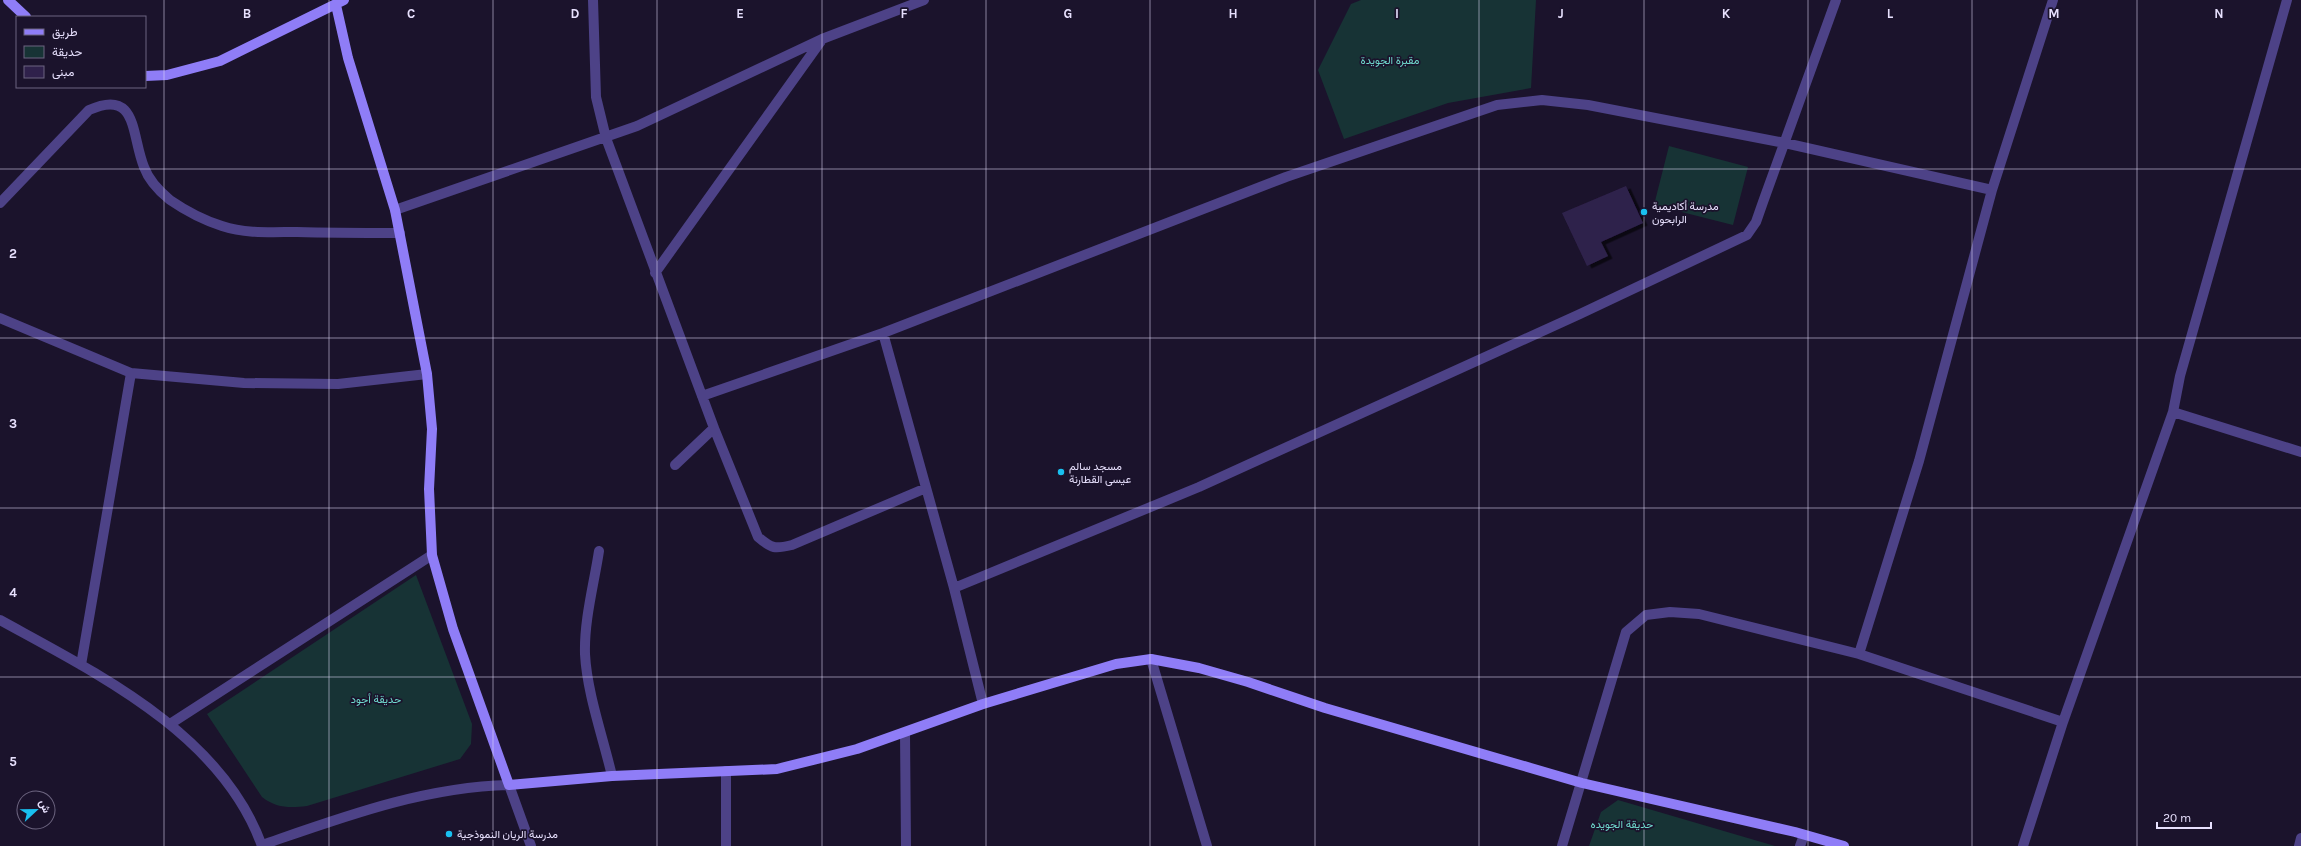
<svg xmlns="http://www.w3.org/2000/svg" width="2301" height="846" viewBox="0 0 2301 846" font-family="Karla,Vazirmatn,sans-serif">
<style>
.green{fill:#173335}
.building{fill:#2f214b;filter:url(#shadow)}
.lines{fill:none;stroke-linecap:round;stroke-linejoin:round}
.street{stroke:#4d4287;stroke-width:10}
.secondary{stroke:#8f7df7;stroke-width:10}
.grid{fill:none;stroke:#e7e0fd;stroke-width:1;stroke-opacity:0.55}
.poi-dot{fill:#19c0f0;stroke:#1b132c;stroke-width:1.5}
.labels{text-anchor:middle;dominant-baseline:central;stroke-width:3.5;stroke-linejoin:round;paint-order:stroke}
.park-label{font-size:11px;fill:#6fdacd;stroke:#1b132c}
.poi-label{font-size:11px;fill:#e7e0fd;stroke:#1b132c;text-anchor:start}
.grid-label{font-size:13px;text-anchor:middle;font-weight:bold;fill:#e7e0fd;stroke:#1b132c;stroke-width:3.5;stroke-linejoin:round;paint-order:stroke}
</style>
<defs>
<filter id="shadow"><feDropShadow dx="4.5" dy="2.5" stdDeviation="0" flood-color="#0009"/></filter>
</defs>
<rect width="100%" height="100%" fill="#1b132c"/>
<path class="green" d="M1361 0H1536L1531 88 1448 103 1344 139 1318 70 1351 4Z
M1669 146 1748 167 1733 225 1654 205Z
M416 575 472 724 471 744 460 759 307 806C289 808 276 808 262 797L207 714Z
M1618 800 1775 846H1589L1601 812Z"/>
<path class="building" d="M1626 186 1643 223 1601 242 1608 256 1587 266 1562 213Z"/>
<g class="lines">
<path class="street" d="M593 0 596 97 606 138 714 428 758 537C772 549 775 549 792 545L926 488
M0 203 89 110C138 88 131 135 144 167 149 181 159 191 170 200 186 211 203 220 222 226 246 234 272 232 297 232 331 233 366 233 400 233
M395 210 637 126 822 39 924 0
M655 273 821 41
M0 318 131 373 244 383 338 384 427 374
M883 333 954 588 983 704
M702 396 883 333 1286 177 1497 105 1542 100 1588 105 1785 143 1992 190
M2173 412 2301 452
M675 465 714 428
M599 551C594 584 584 620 585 654 587 693 603 737 612 776
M954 588 1199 487 1580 314 1747 235 1756 222 1763 202 1836 0
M0 620C98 674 222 734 262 846
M1859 654 1919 461 1992 190 2053 0
M1151 659 1207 846
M81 665 131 373
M170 724 432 555
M905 733 906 846
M262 845C343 817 423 787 509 785L531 846
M726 846V771
M1562 846 1626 632 1646 615 1670 612 1699 614 1859 654 2063 722
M1800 846 1804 835
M2023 846 2063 722 2173 412 2180 376 2287 0
M2299 846 2301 838"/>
<path class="secondary" d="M8 0 26 17
M336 5 348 58 395 210 427 374 432 429 429 489 432 555 453 629 509 785 612 776 777 769 857 749 983 704 1116 664 1151 659 1199 668 1248 682 1325 708 1582 783 1795 832 1844 846
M145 76 167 75 220 61 344 0"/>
</g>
<path class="grid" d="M164 0V846M329 0V846M493 0V846M657 0V846M822 0V846M986 0V846M1150 0V846M1315 0V846M1479 0V846M1644 0V846M1808 0V846M1972 0V846M2137 0V846M0 169H2301M0 338H2301M0 508H2301M0 677H2301"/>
<g class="poi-dot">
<circle cx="1644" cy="212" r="4"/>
<circle cx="1061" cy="472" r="4"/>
<circle cx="449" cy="834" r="4"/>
</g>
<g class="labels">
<g class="park-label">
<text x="1390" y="60">مقبرة الجويدة</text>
<text x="376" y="699">حديقة أجود</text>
<text x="1622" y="824">حديقة الجويده</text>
</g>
<g class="poi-label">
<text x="1652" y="206">مدرسة أكاديمية<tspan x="1652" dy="13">الرابحون</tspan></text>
<text x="1069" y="466">مسجد سالم<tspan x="1069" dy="13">عيسى القطارنة</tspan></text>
<text x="457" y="834">مدرسة الريان النموذجية</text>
</g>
</g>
<g class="grid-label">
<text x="247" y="18">B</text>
<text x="411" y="18">C</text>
<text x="575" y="18">D</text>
<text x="740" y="18">E</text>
<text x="904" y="18">F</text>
<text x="1068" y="18">G</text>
<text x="1233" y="18">H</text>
<text x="1397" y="18">I</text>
<text x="1561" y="18">J</text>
<text x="1726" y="18">K</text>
<text x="1890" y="18">L</text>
<text x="2054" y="18">M</text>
<text x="2219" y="18">N</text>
<text x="13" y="258">2</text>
<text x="13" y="428">3</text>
<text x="13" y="597">4</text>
<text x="13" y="766">5</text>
</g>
<rect x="16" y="16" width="130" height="72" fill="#1b132c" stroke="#6d6580"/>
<rect x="24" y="29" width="20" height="6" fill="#8f7df7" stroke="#6d6580"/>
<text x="52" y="36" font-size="12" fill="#e7e0fd">طريق</text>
<rect x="24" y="46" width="20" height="12" fill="#173335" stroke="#6d6580"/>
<text x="52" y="56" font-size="12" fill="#e7e0fd">حديقة</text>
<rect x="24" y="66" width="20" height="12" fill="#2f214b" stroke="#6d6580"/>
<text x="52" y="76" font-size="12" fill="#e7e0fd">مبنى</text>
<g transform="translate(36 810) rotate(68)"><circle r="19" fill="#1b132c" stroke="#6d6580"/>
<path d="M0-3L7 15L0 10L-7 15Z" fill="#19c0f0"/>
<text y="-6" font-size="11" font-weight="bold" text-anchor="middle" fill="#e7e0fd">ش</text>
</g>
<path d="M2157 822v6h54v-6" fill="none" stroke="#e7e0fd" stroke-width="2"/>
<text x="2163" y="822" font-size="12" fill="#e7e0fd" stroke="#1b132c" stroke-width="3" paint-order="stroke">20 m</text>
</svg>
